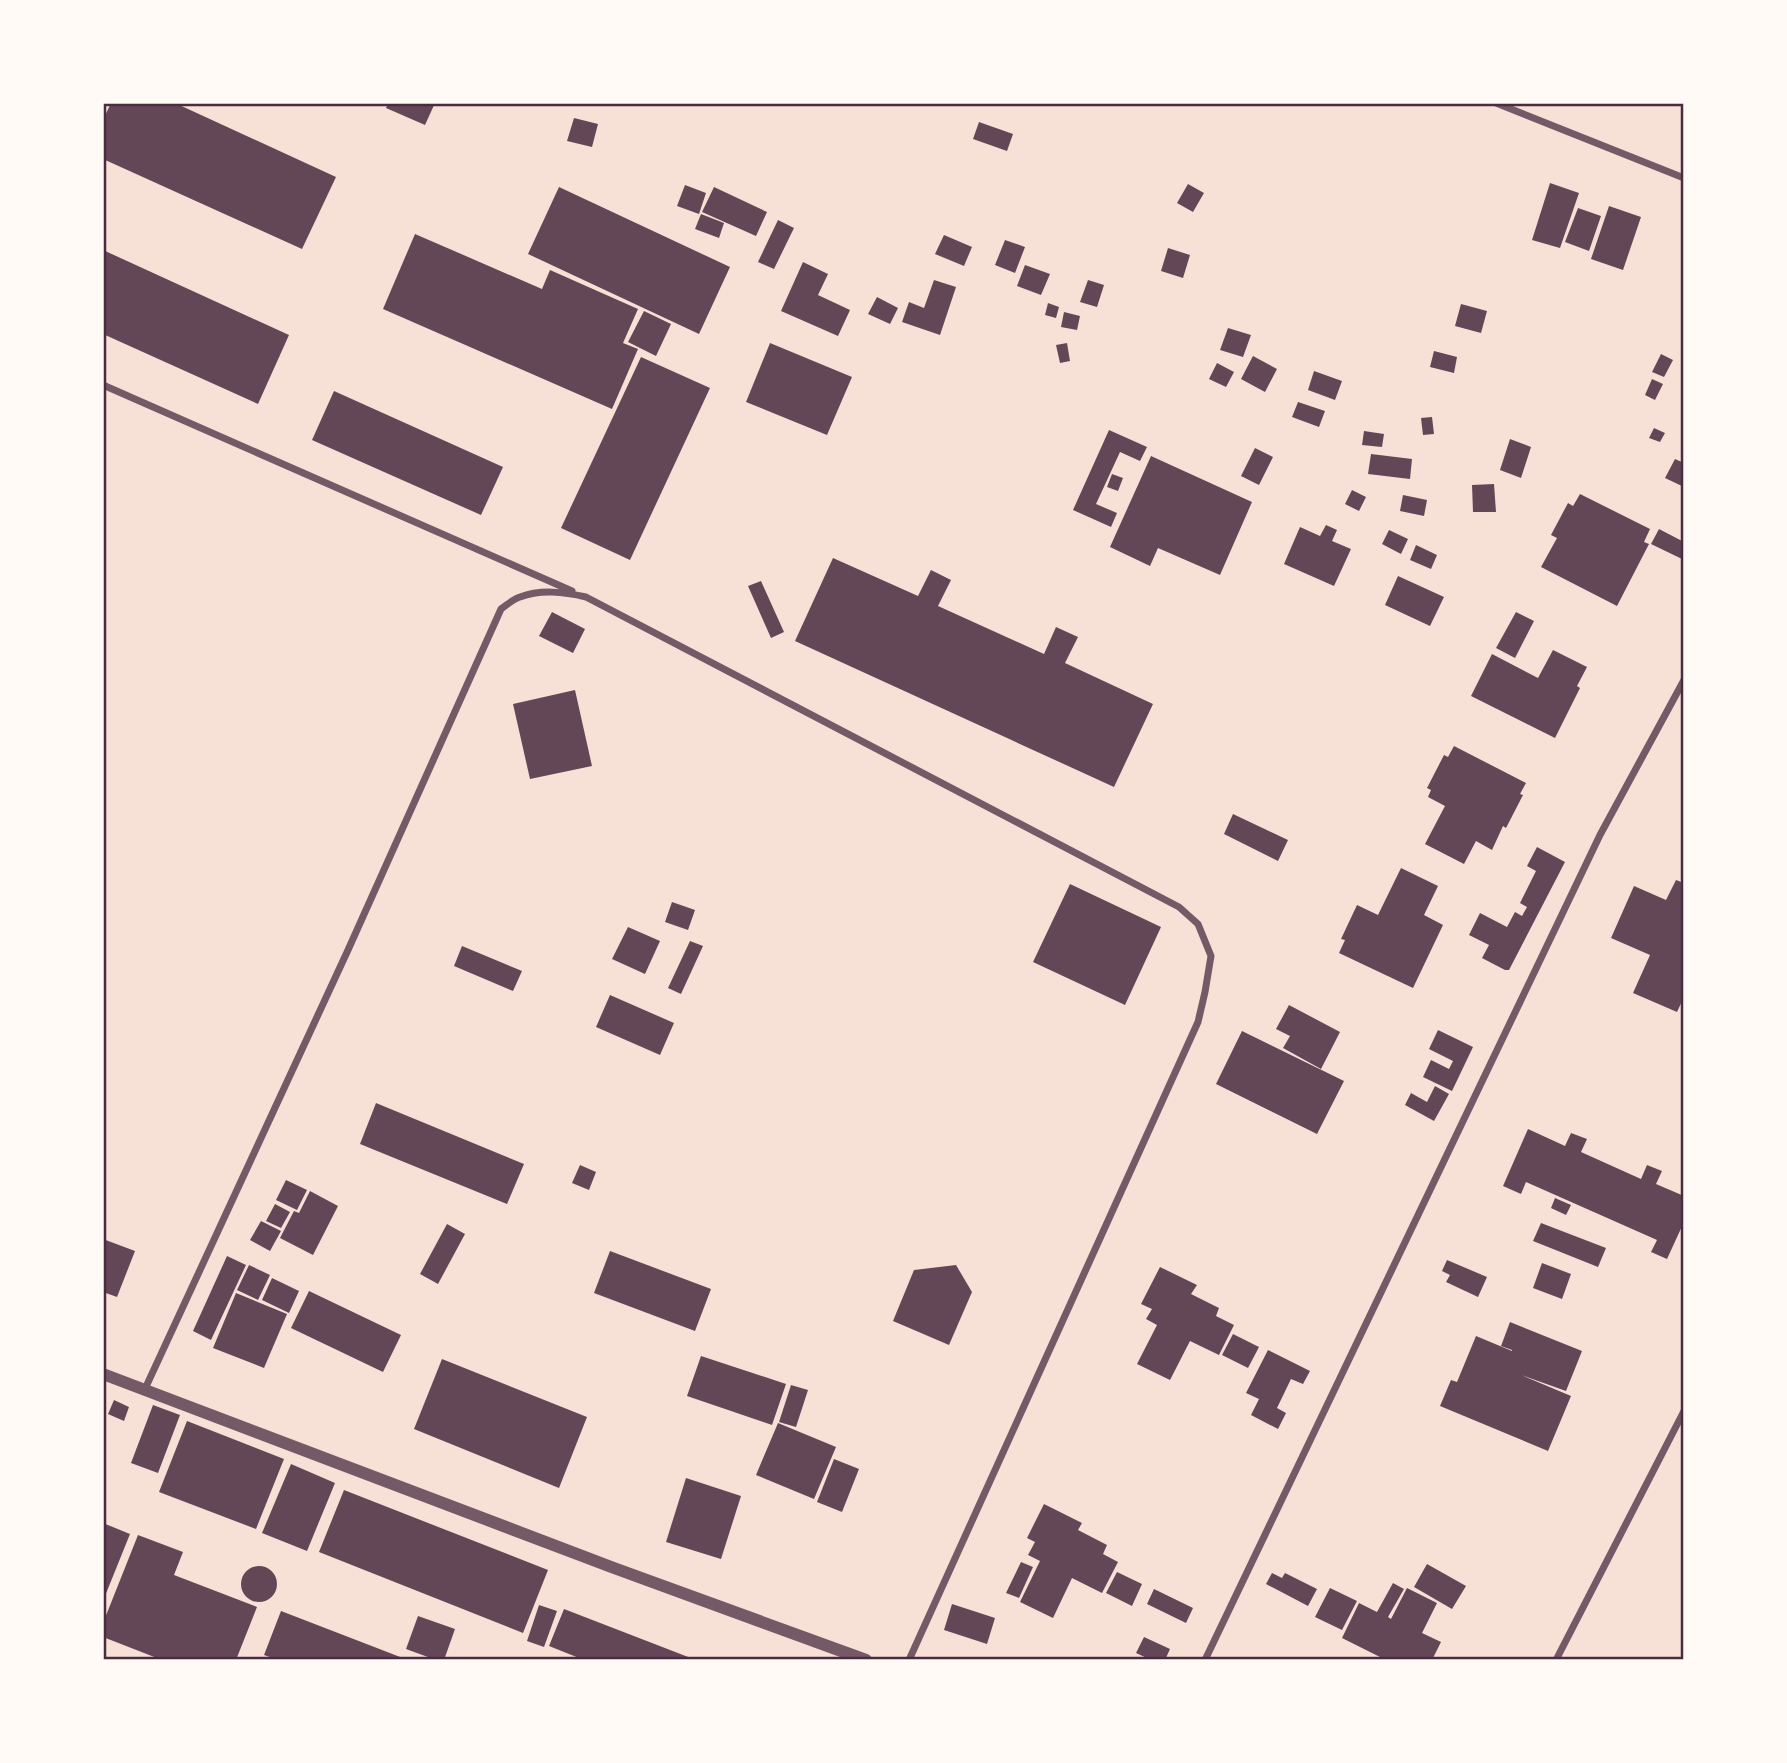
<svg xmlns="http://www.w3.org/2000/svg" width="1787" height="1763" viewBox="0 0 1787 1763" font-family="Quicksand,sans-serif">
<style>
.building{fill:#644757}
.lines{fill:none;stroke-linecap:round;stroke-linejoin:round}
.minor{stroke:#755966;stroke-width:7}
.tertiary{stroke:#755966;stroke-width:12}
.neatline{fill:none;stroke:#4a2c40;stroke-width:2.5}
</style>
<rect width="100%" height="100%" fill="#f7e1d7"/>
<path class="building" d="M111 103H175L336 177 302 249 103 159V120Z
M388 103H435L425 125 386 108Z
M574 118 598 124 592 147 567 141Z
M979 122 1013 134 1007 151 973 139Z
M1550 183 1579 193 1560 248 1532 240Z
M1188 184 1204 193 1193 212 1177 203Z
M685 185 706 193 699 214 677 206Z
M559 187 730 267 699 334 528 254Z
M714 187 767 212 756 236 702 212Z
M1609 206 1641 217 1623 270 1591 259Z
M1578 208 1601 216 1589 251 1565 242Z
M701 214 724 223 719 238 695 229Z
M778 220 794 228 774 269 758 262Z
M415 234 542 289 550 270 638 309 623 343 638 349 612 409 383 309Z
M944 235 972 247 964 266 935 254Z
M1005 240 1025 247 1015 273 995 265Z
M1168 248 1190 255 1183 278 1161 271Z
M103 250 289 335 258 404 103 334Z
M803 262 828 274 818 295 850 310 838 336 781 311Z
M1025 265 1050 274 1041 295 1017 286Z
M934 280 956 287 940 335 902 322 909 302 924 308Z
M1088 280 1104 285 1097 307 1080 302Z
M877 297 898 308 890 324 868 314Z
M1048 303 1059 307 1056 318 1045 315Z
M1461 304 1487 311 1481 333 1455 326Z
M644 311 671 324 656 356 628 342Z
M1064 312 1080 316 1077 330 1061 327Z
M1228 328 1251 335 1243 357 1220 350Z
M770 343 852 377 827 435 746 402Z
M1067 343 1070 361 1060 363 1056 345Z
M1434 351 1457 357 1454 373 1430 367Z
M1661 354 1673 360 1664 377 1652 372Z
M1253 356 1277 369 1265 392 1241 379Z
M641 357 710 388 630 560 561 528Z
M1217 363 1234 372 1226 387 1209 379Z
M1314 371 1342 381 1335 400 1308 390Z
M1652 379 1663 384 1655 400 1645 395Z
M334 391 503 467 481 515 312 440Z
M1298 402 1325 411 1319 427 1292 417Z
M1432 417 1434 434 1423 435 1421 418Z
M1654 428 1665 433 1660 442 1649 438Z
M1109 430 1147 447 1140 461 1120 452 1096 504 1117 513 1111 527 1073 510Z
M1364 431 1384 434 1382 447 1362 445Z
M1510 439 1531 447 1521 478 1500 470Z
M1255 448 1273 457 1259 485 1241 476Z
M1371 454 1412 459 1410 479 1368 474Z
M1151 456 1252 502 1220 575 1158 548 1150 566 1110 547Z
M1675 459 1684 463V487L1665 478Z
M1112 474 1123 478 1118 491 1107 487Z
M1494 484 1496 512H1473L1472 485Z
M1352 490 1366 497 1359 511 1345 504Z
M1580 494 1650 529 1644 542 1649 544 1617 606 1541 567 1557 538 1551 535 1568 503 1573 506Z
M1403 495 1427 500 1424 516 1400 511Z
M1326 525 1337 530 1332 541 1351 549 1334 586 1284 564 1300 527 1320 536Z
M1659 529 1684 542V556L1682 559 1651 544Z
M1389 530 1408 539 1401 554 1382 544Z
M1416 545 1437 555 1431 569 1410 560Z
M833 558 918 596 931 570 951 580 938 606 1044 654 1056 627 1078 637 1065 663 1153 704 1114 787 795 641Z
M1398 576 1444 597 1430 626 1385 605Z
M761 581 784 632 771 638 748 586Z
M552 612 585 629 573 653 539 636Z
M1516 612 1534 621 1515 658 1496 648Z
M1553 650 1587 667 1577 686 1580 688 1555 738 1471 696 1492 654 1538 678Z
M575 690 592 766 530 779 513 704Z
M1454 746 1526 783 1520 794 1523 795 1506 828 1503 826 1492 850 1476 841 1464 864 1425 844 1445 806 1428 797 1431 790 1427 788 1444 755 1448 757Z
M1233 814 1288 840 1278 861 1224 834Z
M1537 847 1565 862 1509 970H1505L1482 958 1489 945 1469 935 1480 913 1507 927 1515 912 1522 916 1527 907 1520 903 1536 871 1527 866Z
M1401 868 1438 886 1424 915 1443 925 1413 988 1339 953 1345 940 1341 939 1357 905 1378 915Z
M1676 880 1684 883V997L1677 1012 1633 993 1650 955 1611 938 1634 886 1666 900Z
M1070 884 1161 927 1125 1005 1033 962Z
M672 902 695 910 688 930 665 922Z
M628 927 660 941 645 974 612 959Z
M690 941 703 946 681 994 668 988Z
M462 946 522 971 513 991 454 966Z
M610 995 674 1023 660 1055 596 1027Z
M1289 1005 1340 1032 1321 1069 1283 1048 1290 1036 1276 1029Z
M1438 1030 1473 1047 1452 1091 1423 1077 1431 1060 1449 1069 1453 1061 1429 1049Z
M1242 1031 1344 1081 1317 1134 1216 1084Z
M1435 1086 1449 1094 1434 1121 1405 1105 1411 1093 1427 1102Z
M376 1103 524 1164 507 1204 360 1144Z
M1528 1129 1565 1146 1571 1133 1587 1139 1581 1152 1641 1179 1647 1165 1662 1171 1656 1184 1684 1196V1222L1667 1259 1651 1252 1657 1240 1526 1182 1521 1194 1503 1186Z
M580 1165 596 1172 589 1190 572 1183Z
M286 1180 307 1190 297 1210 276 1200Z
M310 1191 338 1206 313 1255 280 1238 294 1211 299 1213Z
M1555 1198 1571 1205 1566 1215 1551 1208Z
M275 1204 290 1212 281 1228 266 1221Z
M261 1221 281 1231 270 1251 250 1240Z
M1541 1223 1606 1248 1598 1267 1533 1241Z
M447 1224 465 1234 438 1284 420 1274Z
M103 1239 135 1251 117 1297 103 1292Z
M610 1251 711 1289 695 1331 594 1293Z
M227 1256 246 1265 211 1340 193 1331Z
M1447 1260 1487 1277 1478 1297 1446 1282 1450 1275 1442 1271Z
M1542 1263 1571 1274 1562 1299 1533 1288Z
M249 1265 270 1275 258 1300 237 1290Z
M956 1265 972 1292 949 1345 893 1321 914 1270Z
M1160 1267 1197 1285 1191 1294 1219 1308 1216 1316 1234 1325 1219 1355 1190 1341 1170 1380 1137 1364 1157 1325 1146 1319 1152 1309 1141 1304Z
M272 1278 299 1291 289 1313 262 1300Z
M309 1291 401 1335 383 1372 291 1328Z
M236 1293 287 1314 264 1368 213 1348Z
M1510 1322 1582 1351 1566 1391 1521 1375 1571 1396 1548 1451 1440 1406 1451 1380 1457 1382 1476 1336 1512 1351V1350L1501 1346Z
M1233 1334 1259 1347 1248 1368 1222 1355Z
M1268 1350 1310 1371 1303 1384 1291 1379 1277 1408 1286 1413 1278 1429 1251 1415 1259 1399 1246 1393Z
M701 1356 786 1384 772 1425 687 1396Z
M442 1359 587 1417 559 1488 414 1429Z
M791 1385 808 1390 796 1427 779 1422Z
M114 1400 129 1407 124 1421 108 1414Z
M153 1405 180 1415 158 1473 131 1463Z
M187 1421 284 1459 256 1529 159 1492Z
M778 1423 836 1447 814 1499 756 1475Z
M834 1459 859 1469 842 1512 817 1502Z
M291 1464 335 1483 307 1551 262 1533Z
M686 1478 741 1496 721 1559 666 1542Z
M344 1490 548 1570 523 1633 319 1552Z
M1044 1504 1082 1523 1078 1530 1107 1545 1103 1554 1118 1562 1102 1593 1072 1578 1053 1618 1020 1602 1040 1561 1028 1555 1035 1542 1027 1538Z
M103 1523 130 1534 103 1601Z
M138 1535 183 1552 174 1575 257 1607 236 1660H162L103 1637V1623Z
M1021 1562 1033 1567 1019 1598 1006 1593Z
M1427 1564 1466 1586 1452 1609 1414 1587Z
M241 1584a18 18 0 1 1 36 0a18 18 0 1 1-36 0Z
M1117 1572 1142 1584 1132 1606 1106 1593Z
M1272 1573 1282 1578 1285 1573 1317 1589 1308 1606 1266 1584Z
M1393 1583 1404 1589 1388 1617 1391 1619 1407 1588 1437 1603 1422 1633 1441 1642 1432 1660H1406L1401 1657 1399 1660H1386L1342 1638 1359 1603 1377 1612Z
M1330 1588 1357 1601 1342 1630 1315 1617Z
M1154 1589 1193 1608 1186 1623 1147 1604Z
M952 1604 995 1618 987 1644 944 1630Z
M539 1605 557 1611 544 1647 527 1641Z
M564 1609 696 1660H584L549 1646Z
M281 1611 408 1660H278L264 1655Z
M418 1616 455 1629 444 1660H436L406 1649Z
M1144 1637 1170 1649 1165 1660H1151L1136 1653Z"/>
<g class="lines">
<path class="minor" d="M1496 103 1684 178
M103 385 572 591
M144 1391 348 950 501 609C507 605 513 599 520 597 541 589 564 592 586 597L1179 907 1198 924 1211 956 1205 992 1198 1022 909 1660
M1205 1660 1600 835 1684 680
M1556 1660 1684 1411"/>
<path class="tertiary" d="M103 1374 614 1568 866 1660"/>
</g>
<rect width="1787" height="1763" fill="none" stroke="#fffaf5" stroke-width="210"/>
<rect x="105" y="105" width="1577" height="1553" class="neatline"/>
</svg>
